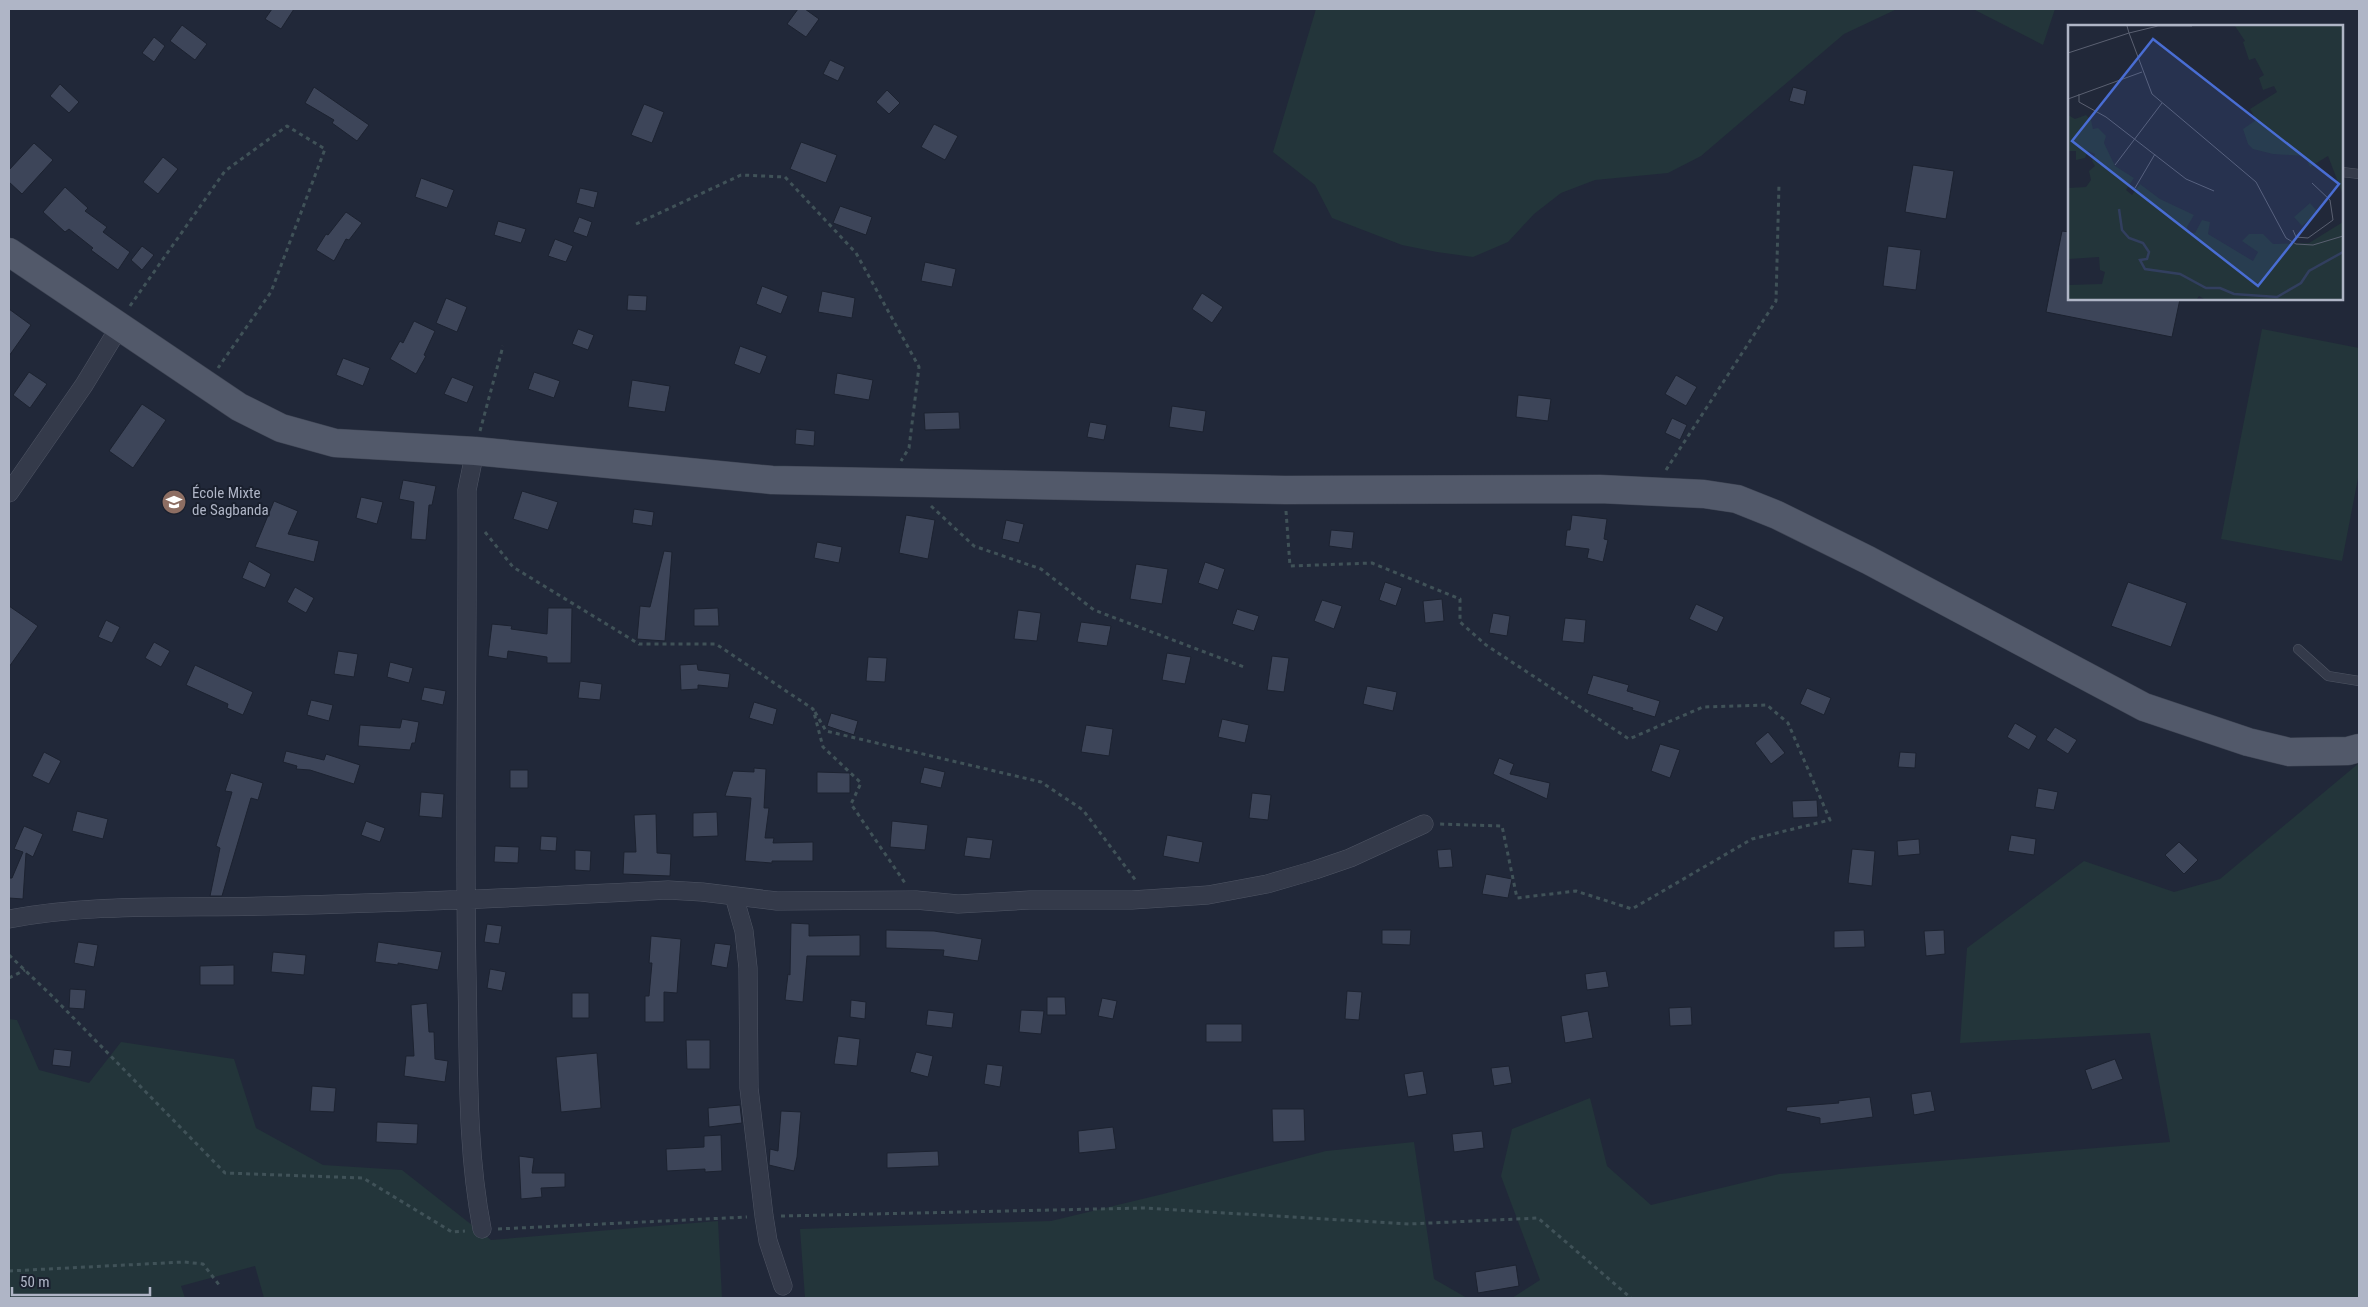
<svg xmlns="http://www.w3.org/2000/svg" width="2368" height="1307" viewBox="0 0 2368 1307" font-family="'Roboto Condensed',sans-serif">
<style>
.green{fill:#23353a}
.building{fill:#3d4559;stroke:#1c2230}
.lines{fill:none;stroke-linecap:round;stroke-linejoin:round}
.service-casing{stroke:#4f5564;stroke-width:10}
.minor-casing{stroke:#4f5564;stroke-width:19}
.primary-casing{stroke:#3e4453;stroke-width:29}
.path{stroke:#405258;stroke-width:3;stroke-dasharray:4 4;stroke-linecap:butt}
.service{stroke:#343a4a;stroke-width:9}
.minor{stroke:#343a4a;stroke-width:18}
.primary{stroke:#52596a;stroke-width:28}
.labels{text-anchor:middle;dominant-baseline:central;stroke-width:4;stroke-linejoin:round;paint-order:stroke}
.poi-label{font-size:15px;fill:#afb5c6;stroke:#1a202e;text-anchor:start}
.inset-river{fill:none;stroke:#323f5f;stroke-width:2.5}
.inset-road{fill:none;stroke:#5a6071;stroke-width:1}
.view{fill:#496dd3;fill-opacity:0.15;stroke:#496dd3;stroke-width:2.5}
.inset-edge{fill:none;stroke:#afb5c6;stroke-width:2.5}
</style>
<rect width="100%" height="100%" fill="#212839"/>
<path class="green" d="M1316 9H1897L1844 34 1701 156 1668 173 1595 180 1561 193 1534 214 1508 242 1473 257 1437 252 1402 245 1332 218 1315 185 1273 152Z
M1973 9H2055L2043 45Z
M2262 329 2359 348V473L2342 561 2221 539Z
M2359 763V1298H1512L1540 1280 1501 1176 1512 1129 1590 1098 1607 1166 1651 1205 1779 1174 2170 1142 2150 1033 1960 1043 1967 948 2084 861 2174 892 2220 879Z
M9 1019 17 1020 39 1070 89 1083 121 1042 234 1059 256 1128 323 1165 402 1170 491 1240 718 1221 722 1298H264L255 1266 181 1286 185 1298H9Z
M1414 1142 1434 1279 1467 1298H805L800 1229 1051 1221 1163 1194 1326 1151Z"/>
<path class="building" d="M272 9H294L281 29 265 19Z
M798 9H805L819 19 806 37 787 24Z
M182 25 207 44 195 60 170 41Z
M154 37 165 46 154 62 142 53Z
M830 60 845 67 838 81 823 74Z
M60 84 79 102 69 113 50 96Z
M314 87 369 125 357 141 332 123 334 120 305 103Z
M1793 87 1807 91 1804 105 1789 101Z
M887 90 900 103 889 114 876 102Z
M644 104 664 112 652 143 631 135Z
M934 124 958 136 945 160 921 147Z
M801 142 837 155 826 183 790 169Z
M34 143 53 160 22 194 9 182V170Z
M163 157 178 169 158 194 143 182Z
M1913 165 1954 171 1946 219 1905 212Z
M421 178 454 190 447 208 415 197Z
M65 187 88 208 85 211 107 227 103 232 130 252 118 270 91 250 93 248 69 229 65 232 43 212Z
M580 188 598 192 594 208 576 203Z
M840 206 872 217 866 235 833 223Z
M346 212 362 223 349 240 346 239 334 261 316 250 326 234 328 235Z
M579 217 592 222 587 237 573 232Z
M498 221 526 229 521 243 494 235Z
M2062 231 2069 232V299H2180L2172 337 2046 312Z
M555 239 573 246 566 262 548 256Z
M142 246 154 255 142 270 131 260Z
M1888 246 1921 250 1916 290 1883 286Z
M925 262 956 269 952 287 921 281Z
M762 286 788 296 781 314 756 304Z
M822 291 855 298 852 318 818 312Z
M1202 293 1223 307 1212 323 1192 309Z
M628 295 647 296 646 311 627 310Z
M446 298 467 307 457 332 436 323Z
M9 309 31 325 9 356Z
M414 321 435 331 424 355 426 356 416 374 390 359 400 341 403 343Z
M578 329 594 335 588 350 572 344Z
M740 346 767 356 760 374 734 364Z
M343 358 370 368 363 386 336 375Z
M29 372 47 384 30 408 13 395Z
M534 372 560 381 554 398 528 389Z
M837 373 873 380 869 400 834 394Z
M1676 375 1697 387 1686 406 1665 394Z
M452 377 474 386 467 403 444 394Z
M632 380 670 386 665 412 628 407Z
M1518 395 1551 399 1548 421 1516 417Z
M142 404 166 420 133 468 109 451Z
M1172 406 1206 411 1203 432 1169 427Z
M959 412 960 429 925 430 924 413Z
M1672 418 1687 425 1680 440 1665 433Z
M1090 422 1107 425 1104 440 1087 437Z
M796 429 815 431 814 446 795 444Z
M403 480 436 486 432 505H429L426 540 411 539 414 502 399 499Z
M522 491 558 502 548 530 513 519Z
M361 497 383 502 377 524 356 518Z
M274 501 298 511 288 534 319 541 314 562 255 547Z
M634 509 654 512 652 526 632 523Z
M906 515 935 520 928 559 899 553Z
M1572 515 1607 519 1604 539 1608 540 1603 562 1587 558 1589 549 1565 546 1567 530H1570Z
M1006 520 1024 524 1019 543 1002 539Z
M1331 530 1354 532 1352 549 1329 546Z
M817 542 842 547 839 563 814 558Z
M664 551 672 552 665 641 637 639 640 606 650 607Z
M249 561 271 574 265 588 242 578Z
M1205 562 1225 569 1218 590 1198 583Z
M1136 564 1168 569 1162 604 1130 599Z
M1385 582 1402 588 1396 606 1379 600Z
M2128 582 2187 603 2171 647 2111 626Z
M295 587 314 598 306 613 287 602Z
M1442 599 1444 621 1425 623 1423 601Z
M1322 600 1342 606 1334 629 1314 621Z
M1696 604 1724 617 1717 632 1689 619Z
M9 606 38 626 9 667Z
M548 608H572L571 663H547V657L508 651 507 659 488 656 492 624 512 626 511 629 547 634Z
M718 608 719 626H694V609Z
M1237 609 1259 616 1254 631 1232 624Z
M1018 610 1041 613 1037 641 1014 639Z
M1493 613 1510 616 1507 636 1489 633Z
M1565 618 1586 620 1584 643 1562 641Z
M106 620 120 627 112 643 98 637Z
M1081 622 1111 626 1107 646 1077 642Z
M154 642 170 651 161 667 145 658Z
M338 651 358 654 354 677 334 674Z
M1167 653 1191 657 1185 684 1162 680Z
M1272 656 1289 658 1284 692 1267 690Z
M868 657 887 658 885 682 866 681Z
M390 662 413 668 409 683 387 677Z
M697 664 698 670 730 674 728 688 698 685V689L681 690 680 665Z
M195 665 253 692 243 715 227 708 228 704 186 685Z
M1593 675 1629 685 1627 691 1660 701 1655 717 1632 710 1633 708 1587 694Z
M580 681 602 684 600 700 578 698Z
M1367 686 1397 692 1393 711 1363 704Z
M424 687 446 691 443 705 421 700Z
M1807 688 1831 698 1824 715 1800 704Z
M311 700 333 705 329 721 307 715Z
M754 702 777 709 773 725 749 718Z
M831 713 858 721 854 735 827 726Z
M402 719 419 722 415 743H412L410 750 358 746 360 725 400 728Z
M1222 719 1249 725 1245 743 1218 737Z
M2015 723 2037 736 2029 750 2007 737Z
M1086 725 1113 729 1109 756 1081 752Z
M2055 727 2077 740 2068 754 2046 740Z
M1768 732 1785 753 1771 764 1755 743Z
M1660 744 1680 750 1670 778 1651 771Z
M286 751 324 760 326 754 360 765 354 784 310 770 296 769 297 766 283 762Z
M44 752 61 761 49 784 32 776Z
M1900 752 1916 753 1915 768 1898 767Z
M1499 758 1514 764 1510 774 1550 783 1547 799 1493 774Z
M924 767 945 772 941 788 920 783Z
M754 768 766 769 764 808H769L765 838H774L773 843 813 842V861H772V863L745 861 751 798 725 796 733 771 754 772Z
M510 770H528V788H510Z
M817 772 850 773V793H817Z
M231 773 263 783 258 800 251 798 222 896H210L220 848 216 846 232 792 225 791Z
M2038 788 2058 792 2054 810 2035 807Z
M421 792 444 794 442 818 419 816Z
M1252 793 1271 795 1268 820 1249 818Z
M1817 800 1818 817 1793 818 1792 801Z
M77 811 108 819 103 839 72 831Z
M717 812 718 836 693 837V813Z
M656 814 657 853 671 854 670 876 623 874 624 852H636L634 815Z
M366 821 385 828 380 842 361 835Z
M892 821 928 825 925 850 890 847Z
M24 826 43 834 33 857 26 853 23 899 9 898V878H12L23 852 14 849Z
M1167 835 1203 842 1199 863 1163 856Z
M2011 835 2036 839 2034 855 2008 851Z
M541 836 557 837 556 851 540 850Z
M967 837 993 840 990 859 964 856Z
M1919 839 1920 854 1898 856 1897 841Z
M2179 842 2198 860 2184 874 2165 855Z
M495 846 519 847 518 863 494 862Z
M1451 849 1453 867 1439 868 1437 850Z
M1852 849 1875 851 1872 886 1848 883Z
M575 850 591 851 590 871 575 870Z
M1486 874 1512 879 1508 898 1482 894Z
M791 923 809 924V936L860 935V956H807L803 1002 785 1000 788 974 790 975Z
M487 924 502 926 499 944 484 942Z
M886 930 934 931 982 939 978 961 943 956 944 950 886 948Z
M1382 930H1411L1410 945 1382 944Z
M1864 930 1865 947 1834 948V931Z
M1944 930 1945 954 1926 956 1924 931Z
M651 936 681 939 677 993 664 992V1022H645V996H649L652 963H649Z
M78 942 98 945 94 967 74 963Z
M378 942 442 952 438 970 398 963V965L375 962Z
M715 943 731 945 727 968 711 965Z
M273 952 306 955 304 975 271 972Z
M234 965V985H200V966Z
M490 969 506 972 502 991 487 988Z
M1606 971 1609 987 1587 990 1585 974Z
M70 989 86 990 84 1009 69 1008Z
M1347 991 1362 992 1359 1020 1345 1019Z
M572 993H589V1018H572Z
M1047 997H1065L1066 1015H1047Z
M1102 998 1117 1001 1113 1019 1098 1016Z
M851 1000 866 1002 865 1019 850 1017Z
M427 1003 429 1032H434L435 1059 448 1061 445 1082 404 1076 406 1056H414L411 1005Z
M1691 1007 1692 1025 1670 1026 1669 1008Z
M928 1010 954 1013 952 1028 926 1025Z
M1021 1010 1044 1011 1041 1034 1019 1032Z
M1588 1011 1593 1038 1565 1043 1561 1016Z
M1206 1024H1242V1042H1206Z
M838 1036 860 1039 857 1066 834 1064Z
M686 1040H710V1069H687Z
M54 1049 72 1051 70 1067 52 1065Z
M916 1052 933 1056 928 1077 910 1072Z
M597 1053 601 1108 561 1112 556 1057Z
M2115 1059 2123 1079 2092 1090 2085 1070Z
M987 1064 1003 1066 1000 1087 984 1084Z
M1509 1066 1512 1083 1494 1086 1491 1068Z
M1423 1071 1427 1094 1408 1097 1404 1074Z
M312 1086 336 1088 334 1112 310 1111Z
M1931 1091 1935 1111 1914 1115 1911 1094Z
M1870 1097 1873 1117 1820 1124V1118L1786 1111 1787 1107 1839 1103 1838 1101Z
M740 1105 742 1123 709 1127 708 1108Z
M1272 1109H1304L1305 1141 1273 1142Z
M781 1111 801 1112 797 1157 794 1171 769 1165 770 1149 778 1151Z
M377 1122 418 1124 417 1144 376 1142Z
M1113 1127 1116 1149 1079 1153 1078 1131Z
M1482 1131 1484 1148 1454 1152 1452 1134Z
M721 1135 722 1171 705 1172V1169L667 1171 666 1149 704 1147V1136Z
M938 1151 939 1166 887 1168V1153Z
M519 1156 534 1158 532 1173H565V1187L541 1188 542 1197 521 1199Z
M1516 1265 1519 1286 1478 1293 1475 1272Z"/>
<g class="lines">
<defs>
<path id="service" d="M2342 172 2359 174
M2298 649 2328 676 2359 681"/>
<path id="minor" d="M475 451 467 490C468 652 464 815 467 977 469 1061 466 1146 482 1229
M9 493 84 385 120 326
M734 896 744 931 748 968 749 1088 764 1216 768 1241 783 1286
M9 919C93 903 180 908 265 906 400 903 534 897 668 890L702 892 777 901 916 900 958 904 1030 900H1132L1208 895 1267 884 1315 870 1350 858 1424 824"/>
<path id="primary" d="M9 252 239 407 281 428 335 443 475 451 772 480 1285 490 1600 489 1704 494 1737 499 1777 515 1868 560 2144 707 2248 742 2289 752 2348 751 2359 748"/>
</defs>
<use href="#service" class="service-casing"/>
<use href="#minor" class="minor-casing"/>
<use href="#primary" class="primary-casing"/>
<path class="path" d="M636 224 741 175 785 177 856 253 919 367 909 448 901 461
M130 306 225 171 287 126 325 149 271 292 218 368
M480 431 503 346
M1666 470 1776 301 1779 184
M931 506 974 546 1041 569 1094 610 1244 667
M1286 511 1290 566 1372 563 1460 599V622L1486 645 1629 739 1703 707 1767 705 1788 723 1830 820 1752 839 1632 909 1576 891 1517 898 1502 826 1440 824
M485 532 513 567 639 644H716L813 709 823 747 861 783 851 804 905 883
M815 712 826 731 1041 782 1083 810 1137 882
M9 955 53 997 225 1173 363 1178 452 1232 465 1231
M9 978 25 970
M781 1216 1143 1208 1409 1224 1538 1218 1631 1298
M498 1229 747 1217
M9 1271 184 1262 203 1264 220 1286"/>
<use href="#service" class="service"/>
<use href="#minor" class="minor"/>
<use href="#primary" class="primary"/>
</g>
<defs>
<symbol id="school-disc" viewBox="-11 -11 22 22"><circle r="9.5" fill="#8d6e63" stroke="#1a202e"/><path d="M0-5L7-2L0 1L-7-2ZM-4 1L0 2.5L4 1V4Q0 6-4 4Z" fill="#fff"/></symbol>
</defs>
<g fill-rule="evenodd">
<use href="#school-disc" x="160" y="488" width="28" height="28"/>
</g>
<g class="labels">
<g class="poi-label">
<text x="192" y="493">École Mixte<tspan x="192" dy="17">de Sagbanda</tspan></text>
</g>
</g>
<g transform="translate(2068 25)">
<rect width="275" height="275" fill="#212839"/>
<path d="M167 1H275V170L260 131 242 142 237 131 205 129 185 124 180 119 175 104 188 95 182 84 209 67 206 61 195 65 191 53 196 50 187 33 181 35 175 17 177 16ZM0 90 7 94 18 90 23 95 25 104 30 103 38 111 36 118 47 141 66 153 58 165 64 170 72 159 92 174 126 190 119 202 121 208H127L134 195 142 197 140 209 185 236 190 227 174 216 181 209H195L205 219 241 218 275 197V274H136L131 271 129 274H0V260L34 259 37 247 32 245 31 232 1 234 0 163 18 162 23 155 21 146 27 141 24 136 27 129 20 126 17 133 8 135V126H1ZM242 178 250 187 234 201 226 192Z" fill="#23353a"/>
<path class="inset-river" d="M51 184 54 205 61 213 75 218 81 227 79 234 72 235 77 244 112 249 138 263H152L166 269 209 272 233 258 241 246 275 227"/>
<path class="inset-road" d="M59 1 61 8 90 1H124M0 28 61 8 84 69 188 157 218 213 228 219 245 220 275 211M11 69V77L38 92 118 154 146 166M0 74 74 47M47 140 94 78M67 163 87 129M225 205 228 212 240 213 265 195 262 175 244 158"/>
<path class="view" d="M85 14 271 159 190 261 4 116Z"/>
<rect width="275" height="275" class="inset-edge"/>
</g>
<rect width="2368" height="1307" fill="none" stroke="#afb5c6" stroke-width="20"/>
<path d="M12 1287v8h138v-8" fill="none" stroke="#afb5c6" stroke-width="2.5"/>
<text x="20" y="1287" font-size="15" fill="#afb5c6" stroke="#1a202e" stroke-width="4" paint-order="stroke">50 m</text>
</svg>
